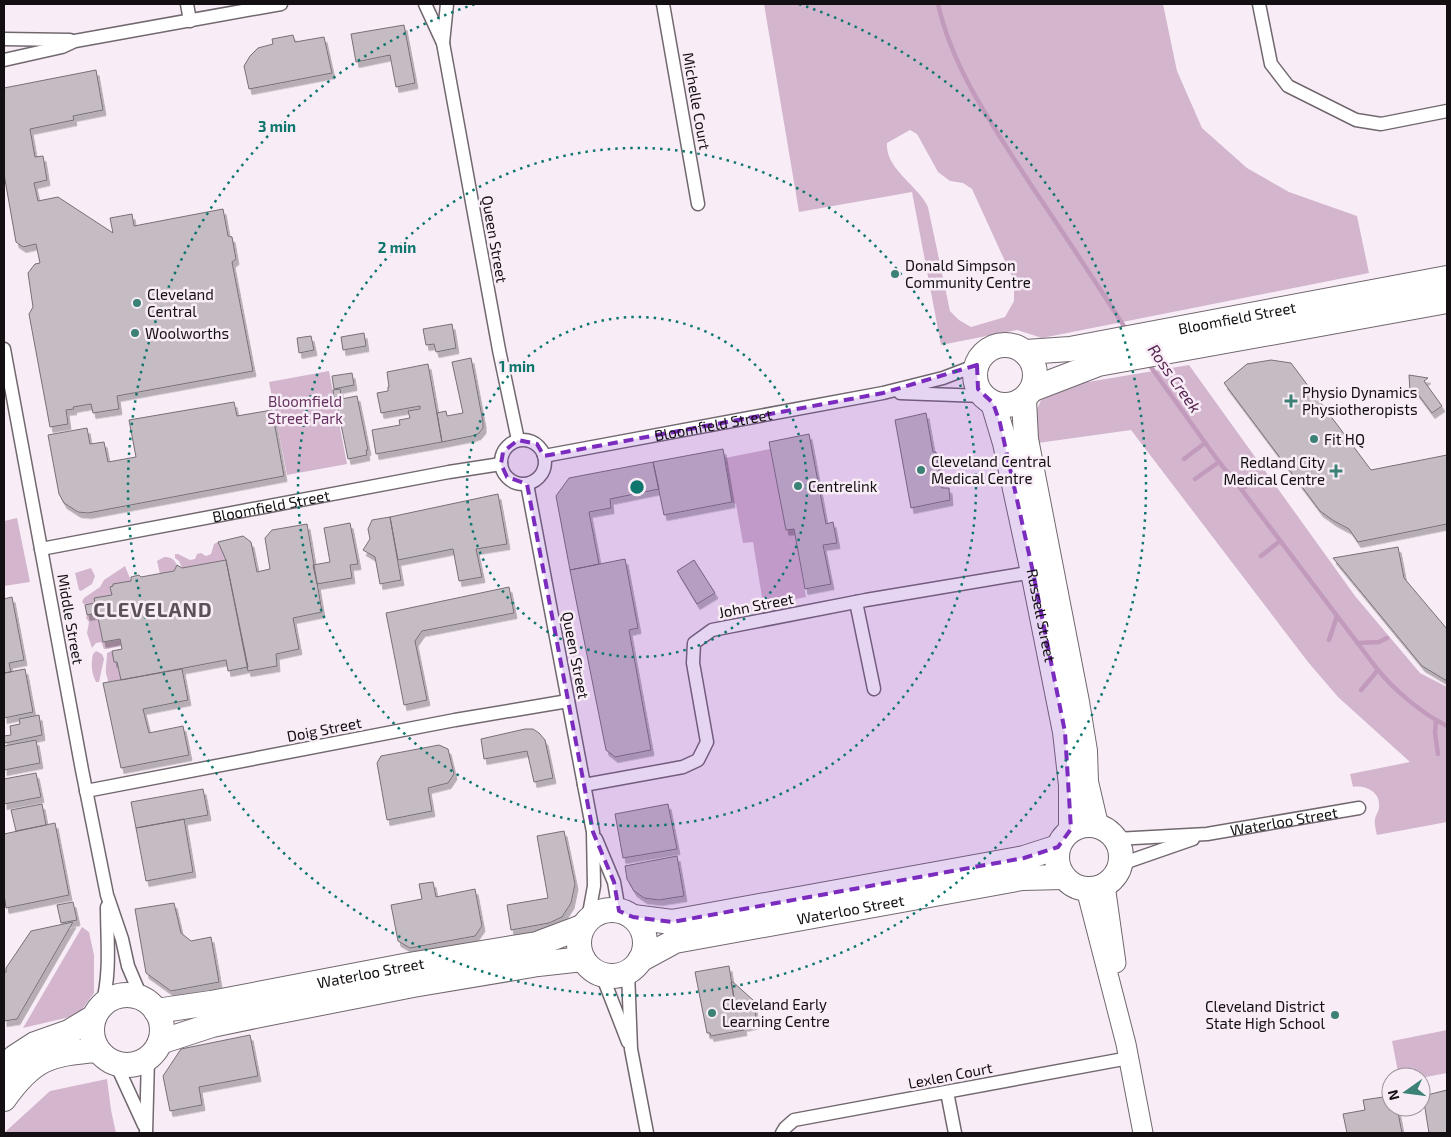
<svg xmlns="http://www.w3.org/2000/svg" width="1451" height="1137" viewBox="0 0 1451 1137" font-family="'Exo 2',sans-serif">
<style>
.green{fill:#d3b6ce;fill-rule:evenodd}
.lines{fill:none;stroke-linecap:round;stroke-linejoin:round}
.stream{stroke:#c29abc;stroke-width:4.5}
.building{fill:#c5bbc3;stroke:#786f77;filter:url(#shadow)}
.street-casing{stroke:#71686f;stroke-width:15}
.secondary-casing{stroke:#71686f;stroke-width:21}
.highway-casing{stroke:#71686f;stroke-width:26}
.street{stroke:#fff;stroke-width:12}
.secondary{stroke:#fff;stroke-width:19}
.highway{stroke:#fff;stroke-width:24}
.marked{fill:#7b2cbf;fill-opacity:0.2;stroke:#7b2cbf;stroke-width:4;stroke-dasharray:10 6;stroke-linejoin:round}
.ring{fill:none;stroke:#0f766e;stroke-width:2.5;stroke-dasharray:2.5 5}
.poi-dot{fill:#3c8176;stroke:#f8edf6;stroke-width:2}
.labels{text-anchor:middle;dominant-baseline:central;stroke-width:5;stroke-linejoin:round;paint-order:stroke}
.street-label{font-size:15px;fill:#130f12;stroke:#f8edf6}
.poi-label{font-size:15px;fill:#130f12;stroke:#f8edf6;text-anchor:start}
.park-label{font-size:15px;fill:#65325f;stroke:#f8edf6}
.water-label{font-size:16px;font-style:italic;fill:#582652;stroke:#f8edf6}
.district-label{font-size:20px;font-weight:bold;letter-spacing:1px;fill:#5a5158;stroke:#f8edf6}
.centre{fill:#0f766e;stroke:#f8edf6;stroke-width:2.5}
.ring-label{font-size:15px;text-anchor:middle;font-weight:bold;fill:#0f766e;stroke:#f8edf6;stroke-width:5;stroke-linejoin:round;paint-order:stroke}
</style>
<defs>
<filter id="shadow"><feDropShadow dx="3" dy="5.5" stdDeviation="0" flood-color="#0004"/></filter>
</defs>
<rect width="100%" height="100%" fill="#f8edf6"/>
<path class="green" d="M764 4H1163L1177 71 1202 128 1247 168 1289 192 1357 216 1369 273 1042 338 1017 330 941 345 912 192 799 212ZM910 130 917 134 938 172 950 181 963 183 972 189 1014 281V301L1005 317 971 327 959 320 950 311 928 207C919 186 885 169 887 143Z
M1189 365 1355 596 1420 673 1447 687V822L1377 835C1376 830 1374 824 1375 819 1376 814 1380 810 1379 804 1379 791 1364 785 1353 787L1350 774 1410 762 1338 697 1308 662 1131 430 1038 443 1033 419 1041 400 1058 387Z
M329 371 347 464 287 475 269 382Z
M770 449 786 530 794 529 806 597 766 605 762 597 753 542 743 543 736 504 732 502 725 458Z
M17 518 30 582 4 586V521Z
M218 542 226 560 182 568 179 561 175 558V554H178L190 560 195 559 197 554 201 553 206 556 211 554 214 544Z
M164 557C171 557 174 559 177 565L174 571 160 574 157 561Z
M125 566 131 581 113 584V586L110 587 112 595 94 598 95 603 85 605 82 602 84 598 100 587 104 580Z
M91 568 95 576 92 584 81 591 79 590 75 573Z
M97 613 103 642 120 639 121 646 107 649H104L101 642 96 643 92 648 87 633 89 622 86 618 87 615Z
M96 651 102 654 104 659 99 682H96C91 672 91 664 93 654Z
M112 651 117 662 121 680 108 682C108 677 105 674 106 670 106 663 107 660 107 653Z
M82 927 89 932 94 955V993L78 1015 23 1028Z
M1447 1030V1073L1421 1078 1399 1077 1392 1041Z
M107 1079 111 1110 116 1133H4L50 1091Z"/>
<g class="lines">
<path class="stream" d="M938 4C953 70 993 126 1029 182 1062 231 1095 281 1127 331
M1148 363 1219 462 1241 489 1378 670C1395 691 1423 714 1447 726
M1184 459 1205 443
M1195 479 1219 462
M1241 489 1263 477
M1261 556 1280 541
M1329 640 1337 616
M1357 643 1379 642 1387 638
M1361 690 1378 670
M1436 720 1435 733 1438 754"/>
</g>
<path class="building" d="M404 25 415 83 396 87 390 55 356 62 351 34Z
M293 35 295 42 324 37 332 73 249 89 244 66 250 56 258 48 273 44 272 39Z
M96 70 103 110 73 116 74 120 30 129 35 157 43 156 47 180 34 183 38 201 58 197 113 233 110 218 132 214 134 226 223 209 228 236 232 237 236 259 232 262 253 371 117 396 119 409 93 413 91 404 73 407 74 409 66 410 68 424 50 427 29 314 33 307 28 273 35 264 40 263 36 244 23 247 16 242 4 174V88Z
M452 324 456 348 436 352 434 344 426 345 423 329Z
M364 333 366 346 343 350 341 337Z
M311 336 314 350 299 353 297 338Z
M471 358 483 422V428L478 434 472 436 442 442 437 413 446 411 447 416 463 413 452 362Z
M1271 360 1291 363 1371 470 1447 455V524L1358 542 1349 529 1334 521 1320 511 1224 383 1247 364Z
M428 364 442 442 376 454 372 430 400 425 399 420 410 418 408 411 420 409V406L381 413 377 393 388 391V387H389L387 372Z
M352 373 354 385 334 389 332 376Z
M1409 375 1428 378 1424 381 1442 406 1432 413 1414 389 1410 392Z
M340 389 341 395 334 398 333 390Z
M357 396 368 450H366L367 455 348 459 336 400Z
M234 402 237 416 272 410 284 476 88 513 78 512 64 503 59 494 48 435 87 428 90 444 104 442 108 462 136 457 129 420Z
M926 413 933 452H936L942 488H949L950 500 911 508 895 420Z
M809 434 826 524 833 522 837 543 823 545 831 584 805 589 794 529 786 530 769 442Z
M723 449 732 502 664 515 653 462Z
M653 462 659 489 610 499 611 508 589 512 599 564 570 570 556 496 569 478Z
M498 494 507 544 476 549 482 577 459 581 453 549 398 560 390 517Z
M390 517 401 580 380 584 375 557 363 550 370 539 368 529 372 520Z
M350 523 358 564 350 565 352 578 317 584 313 565 330 562 324 528Z
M307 524 322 612 293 618 299 649 276 654 277 666 248 671 226 560 218 542 243 536 251 542 257 572 270 569 265 538 272 530Z
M1398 547 1404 578 1447 629V681L1422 666 1333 558Z
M625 559 638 628 629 630 651 750 615 757 606 750 570 570Z
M226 560 248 667 228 671 226 660 121 680 117 662H114L112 651 122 649 120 639 103 642 97 613 87 615 85 605 95 603 94 598 112 595 110 587 113 586V584L131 581V577L139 575 141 577 174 571 177 565 182 568Z
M694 560 715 593 697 604 677 571Z
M509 587 514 613 422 631 415 641 427 700 404 705 386 613Z
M12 597 24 660 9 663 11 672 4 673V599Z
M25 669 33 712 4 718V673Z
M182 669 188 700 143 709 149 733 183 726 189 755 121 768 103 683Z
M39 715 42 735 5 743 4 736 11 735 10 726 20 724 19 719Z
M525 729H533L539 733 545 740 553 778 534 782 527 751 484 759 481 739Z
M36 740 40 763 4 770V746Z
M439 745 448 749 454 774 448 783 428 788 432 811 387 820 377 763 381 756Z
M36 773 41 797 4 804V779Z
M203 789 208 815 136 828 131 802Z
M42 804 46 825 16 831 11 810Z
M668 804 677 849 623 858 615 814Z
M184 819 193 872 146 881 136 828Z
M55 823 69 895 6 908 4 894V834Z
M564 831 575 884 571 903 562 917 549 923 511 930 507 905 548 898 537 836Z
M677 856 684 896 659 900 644 898 634 891 627 879 625 866Z
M433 882 436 897 475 889 482 926 475 936 410 948 398 941 391 905 422 899 419 884Z
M73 902 77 920 61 923 57 905Z
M174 903 181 933 191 941 211 937 219 982 171 991 146 973 135 909Z
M73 922 17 1019 4 1021V973L6 972V968L31 931Z
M729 966 735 1004 753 1000 757 1023 743 1026 744 1030 711 1036 710 1033H707L695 972Z
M731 982H733L753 1000 735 1004Z
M250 1035 258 1076 199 1087 202 1105 170 1111 163 1076 181 1049Z
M1447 1090V1133H1429L1423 1096Z
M1390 1096 1391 1107H1397L1402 1133H1347L1343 1114 1365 1110 1363 1100Z"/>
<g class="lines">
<defs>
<g id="street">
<path d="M187 4 190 21"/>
<path d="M425 4 443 43 499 350 518 440"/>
<path d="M663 4 698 204"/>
<path d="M1259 4 1271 64 1288 86 1356 120 1381 124 1447 111"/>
<path d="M4 39 70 40"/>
<path d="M443 43 447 4"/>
<path d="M4 60 62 47 75 41 281 4"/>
<path d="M4 349 82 770 107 895 122 939 128 966 142 999"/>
<path d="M900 393 983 396"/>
<circle cx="523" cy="462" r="22"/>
<path id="s1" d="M544 456 883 393 943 378 977 365"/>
<path d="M527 484 593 832 594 886 588 919"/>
<path id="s2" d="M41 549 449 472 501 464"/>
<path d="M856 602 874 689"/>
<path d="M584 785 683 767 698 760 707 742 693 663 694 643 712 630 866 600 1033 572"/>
<path d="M86 791 455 720 568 701"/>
<path d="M596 839 614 882 619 911"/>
<path id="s3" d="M1116 839 1207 834 1359 808"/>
<path d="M1121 864 1193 839"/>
<path d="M628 972 631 1049 647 1133"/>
<path d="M602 975 628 1042"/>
<path d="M102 1005C111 973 107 940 107 907"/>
<path d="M116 1064 144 1125"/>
<path d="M947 1092 955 1133"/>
<path d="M146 1133 148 1058"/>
<path d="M782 1133 785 1128 794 1120 1129 1058"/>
</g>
<path id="secondary" d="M1105 885 1116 963
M1086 889 1126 1044 1143 1133"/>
<g id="highway">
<circle cx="1005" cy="375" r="30"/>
<path id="s4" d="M1026 352 1070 349 1447 278"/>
<path d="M1033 389 1098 364 1447 301"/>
<path d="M1024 400 1026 439 1077 702 1085 751 1086 782 1096 825"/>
<path id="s5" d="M993 403 1005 443 1033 572 1065 732 1071 785V829"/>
<circle cx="1089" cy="857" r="32"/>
<circle cx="612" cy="943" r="33"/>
<path d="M633 917 672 922 1024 858 1058 847"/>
<path id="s6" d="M640 960 675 941 1022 878 1063 877"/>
<circle cx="127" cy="1030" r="35"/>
<path id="s7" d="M156 1011 211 1003 409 965 537 944 582 927"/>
<path d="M160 1042 212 1025 265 1014 413 985 538 964 583 959"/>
<path d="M4 1068 15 1057 35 1044 69 1032 94 1017"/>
<path d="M4 1099C33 1058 49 1054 97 1050"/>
</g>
</defs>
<use href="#street" class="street-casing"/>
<use href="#secondary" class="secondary-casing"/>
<use href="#highway" class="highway-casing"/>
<use href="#street" class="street"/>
<use href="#secondary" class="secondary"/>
<use href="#highway" class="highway"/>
</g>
<path class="marked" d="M977 365 978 389 993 403 1000 423 1033 572 1065 732 1071 829 1058 847 1024 858 672 922 633 917 619 911 614 882 593 832 527 484 507 477 501 464 503 452 518 440 537 444 544 456 883 393Z"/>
<g class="ring">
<circle cx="637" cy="487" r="170"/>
<circle cx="637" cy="487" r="339"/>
<path d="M799 4A509 509 0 1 1 475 4"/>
</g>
<g class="poi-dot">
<circle cx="895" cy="274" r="5"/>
<circle cx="137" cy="303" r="5"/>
<circle cx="135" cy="333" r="5"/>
<path d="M1288.5 393.5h5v5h5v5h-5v5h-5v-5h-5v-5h5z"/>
<circle cx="1314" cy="439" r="5"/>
<circle cx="921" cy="470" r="5"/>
<path d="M1333.5 463.5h5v5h5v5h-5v5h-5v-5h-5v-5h5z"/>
<circle cx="798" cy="486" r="5"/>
<circle cx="712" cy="1013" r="5"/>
<circle cx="1335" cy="1015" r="5"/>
</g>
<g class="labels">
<g class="street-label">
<text transform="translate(697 101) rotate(80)">Michelle Court</text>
<text transform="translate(495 239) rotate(80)">Queen Street</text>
<text stroke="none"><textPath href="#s4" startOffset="214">Bloomfield Street</textPath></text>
<text stroke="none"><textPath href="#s1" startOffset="172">Bloomfield Street</textPath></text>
<text stroke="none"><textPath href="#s2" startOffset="234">Bloomfield Street</textPath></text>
<text transform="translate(756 605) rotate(-11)">John Street</text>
<text stroke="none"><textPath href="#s5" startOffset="218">Russell Street</textPath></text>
<text transform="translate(71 619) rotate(80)">Middle Street</text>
<text transform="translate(576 655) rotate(79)">Queen Street</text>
<text transform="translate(324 729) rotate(-11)">Doig Street</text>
<text stroke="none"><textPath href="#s3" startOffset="169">Waterloo Street</textPath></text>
<text stroke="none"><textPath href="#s6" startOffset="218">Waterloo Street</textPath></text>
<text stroke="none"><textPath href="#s7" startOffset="218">Waterloo Street</textPath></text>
<text transform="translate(950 1075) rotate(-11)">Lexlen Court</text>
</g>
<g class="poi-label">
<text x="905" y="265">Donald Simpson<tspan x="905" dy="17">Community Centre</tspan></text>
<text x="147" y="294">Cleveland<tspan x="147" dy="17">Central</tspan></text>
<text x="145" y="333">Woolworths</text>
<text x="1302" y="392">Physio Dynamics<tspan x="1302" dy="17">Physiotheropists</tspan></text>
<text x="1324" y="439">Fit HQ</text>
<text x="931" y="461">Cleveland Central<tspan x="931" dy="17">Medical Centre</tspan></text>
<text x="1325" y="462" text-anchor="end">Redland City<tspan x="1325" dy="17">Medical Centre</tspan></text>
<text x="808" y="486">Centrelink</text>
<text x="722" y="1004">Cleveland Early<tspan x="722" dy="17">Learning Centre</tspan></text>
<text x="1325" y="1006" text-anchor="end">Cleveland District<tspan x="1325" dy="17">State High School</tspan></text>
</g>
<g class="park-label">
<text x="305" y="401">Bloomfield<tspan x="305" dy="17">Street Park</tspan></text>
</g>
<g class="water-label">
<text transform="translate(1175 378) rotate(55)">Ross Creek</text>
</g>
<g class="district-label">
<text x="153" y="609">CLEVELAND</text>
</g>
</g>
<circle cx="637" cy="487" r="8" class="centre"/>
<g class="ring-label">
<text x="277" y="132">3 min</text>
<text x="397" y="253">2 min</text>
<text x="517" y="372">1 min</text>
</g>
<rect width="1451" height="1137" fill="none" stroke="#130f12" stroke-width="10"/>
<g transform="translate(1406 1092) rotate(256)"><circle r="24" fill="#f8edf6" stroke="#9c949b"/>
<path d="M0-4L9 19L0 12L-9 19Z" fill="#3c8176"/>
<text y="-8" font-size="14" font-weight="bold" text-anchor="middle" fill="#130f12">N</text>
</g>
</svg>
